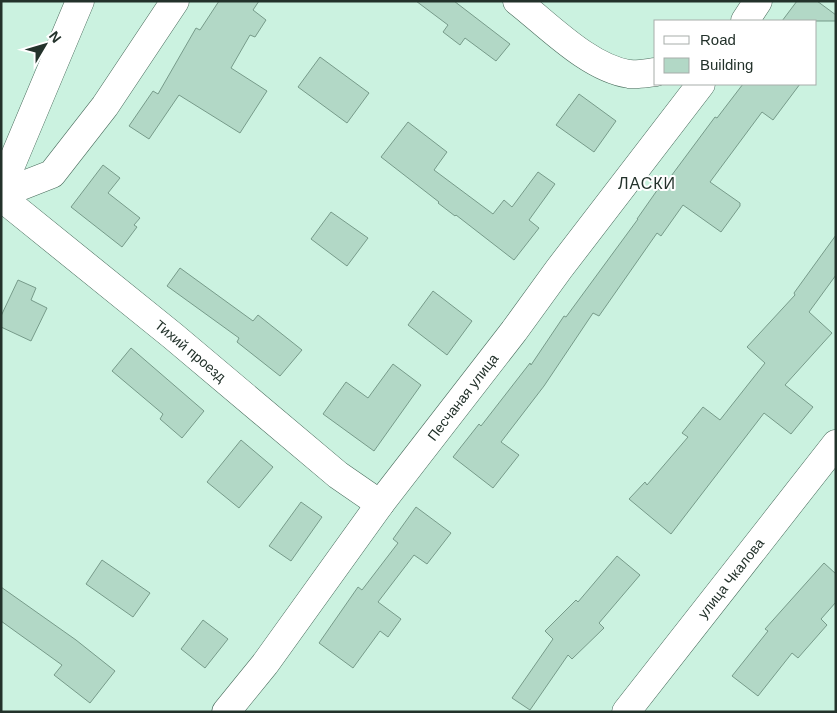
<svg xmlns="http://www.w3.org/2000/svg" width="837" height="713" viewBox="0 0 837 713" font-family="Helvetica,sans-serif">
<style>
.building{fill:#b2d8c6;stroke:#779b8a}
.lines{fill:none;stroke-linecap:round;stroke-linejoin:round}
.minor-casing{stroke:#486b5b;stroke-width:29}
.minor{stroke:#fff;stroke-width:28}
.labels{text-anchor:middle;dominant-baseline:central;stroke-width:4;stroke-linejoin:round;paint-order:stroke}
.street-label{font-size:14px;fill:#23322b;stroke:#fff}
.quarter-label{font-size:16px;letter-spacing:1px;fill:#23322b;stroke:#fff}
</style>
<rect width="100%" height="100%" fill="#cbf2e0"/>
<path class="building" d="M219 1H259L253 10 266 20 255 37 250 35 231 68 267 91 240 133 179 95 149 139 129 126 153 91 158 94 196 28 200 30Z
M416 1H454L510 44 496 61 465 38 460 45 443 32 448 25Z
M797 1H817L836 15V21H782Z
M320 57 369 93 347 123 298 87Z
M743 84H800L773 120 762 112 710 182 740 203V206L721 232 683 205 661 236 657 233 599 316 593 313 544 386 501 442 519 455 493 488 453 457 479 424 481 426 530 363 531 365 564 316 566 317 638 219H637L658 189 660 191 715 117 717 118Z
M579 94 616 121 594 152 556 125Z
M408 122 447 152 434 170 493 214 504 200 512 207 538 172 555 184 529 220 539 228 514 260 456 215 455 216 438 203 439 202 381 157Z
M103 165 120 178 108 193 140 218 134 225 137 227 122 247 71 207Z
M331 212 368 238 347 266 311 239Z
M836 235V275L809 312 832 333 785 385 813 407 791 434 764 413 671 534 629 499 645 482 647 485 688 437 682 433 703 407 720 420 765 363 747 347 795 295 794 293Z
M180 268 253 321 258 315 302 350 280 376 237 342 239 338 167 286Z
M18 280 36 288 31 300 47 308 31 341 1 327V316Z
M433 291 472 321 447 355 408 325Z
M131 348 204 411 182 438 160 419 163 414 112 371Z
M393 364 421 385 374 451 323 414 346 382 368 398Z
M241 440 273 467 239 508 207 482Z
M301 502 322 517 291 561 269 546Z
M416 507 451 533 427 564 414 555 378 602 401 619 388 637 380 631 353 668 319 643 358 587 362 590 398 543 393 539Z
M617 556 640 575 599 623 604 628 572 659 568 655 530 710 512 698 553 639 545 631 576 600 578 602Z
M102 560 150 593 133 617 86 584Z
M824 563 836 574V602L821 619 827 625 798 658 792 653 758 696 732 676 768 631 765 629Z
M1 587 76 640 115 671 90 703 54 675 62 665 1 621Z
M203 620 228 639 205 668 181 649Z"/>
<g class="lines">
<defs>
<g id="minor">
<path d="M517 1C549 26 589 68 629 74 637 75 647 73 656 72"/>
<path d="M745 21 758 1"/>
<path d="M1 189 80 1"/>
<path d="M1 194 52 174 105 106 175 1"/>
<path id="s1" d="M1 197 173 336 338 475 380 504"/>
<path id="s2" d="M226 712 265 664 380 504 514 331 559 269 701 84"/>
<path id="s3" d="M626 712 836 444"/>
</g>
</defs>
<use href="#minor" class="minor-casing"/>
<use href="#minor" class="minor"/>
</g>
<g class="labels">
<g class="street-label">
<text stroke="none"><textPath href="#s1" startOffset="244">Тихий проезд</textPath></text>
<text stroke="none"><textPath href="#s2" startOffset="394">Песчаная улица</textPath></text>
<text stroke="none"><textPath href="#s3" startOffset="170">улица Чкалова</textPath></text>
</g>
<g class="quarter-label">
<text x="647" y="183">ЛАСКИ</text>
</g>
</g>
<rect width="837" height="713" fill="none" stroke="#23322b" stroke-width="5"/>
<rect x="654" y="20" width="162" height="65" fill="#ffffff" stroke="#a7adaa"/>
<rect x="664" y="36" width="25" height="8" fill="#ffffff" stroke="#a7adaa"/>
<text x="700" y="45" font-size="15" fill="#23322b">Road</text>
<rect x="664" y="58" width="25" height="15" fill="#b2d8c6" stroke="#a7adaa"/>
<text x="700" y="70" font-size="15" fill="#23322b">Building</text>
<g transform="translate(45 45) rotate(52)" stroke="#ffffff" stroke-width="4" paint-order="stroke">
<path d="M0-4L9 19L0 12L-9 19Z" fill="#23322b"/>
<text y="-8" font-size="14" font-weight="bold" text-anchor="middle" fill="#23322b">N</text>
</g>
</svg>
